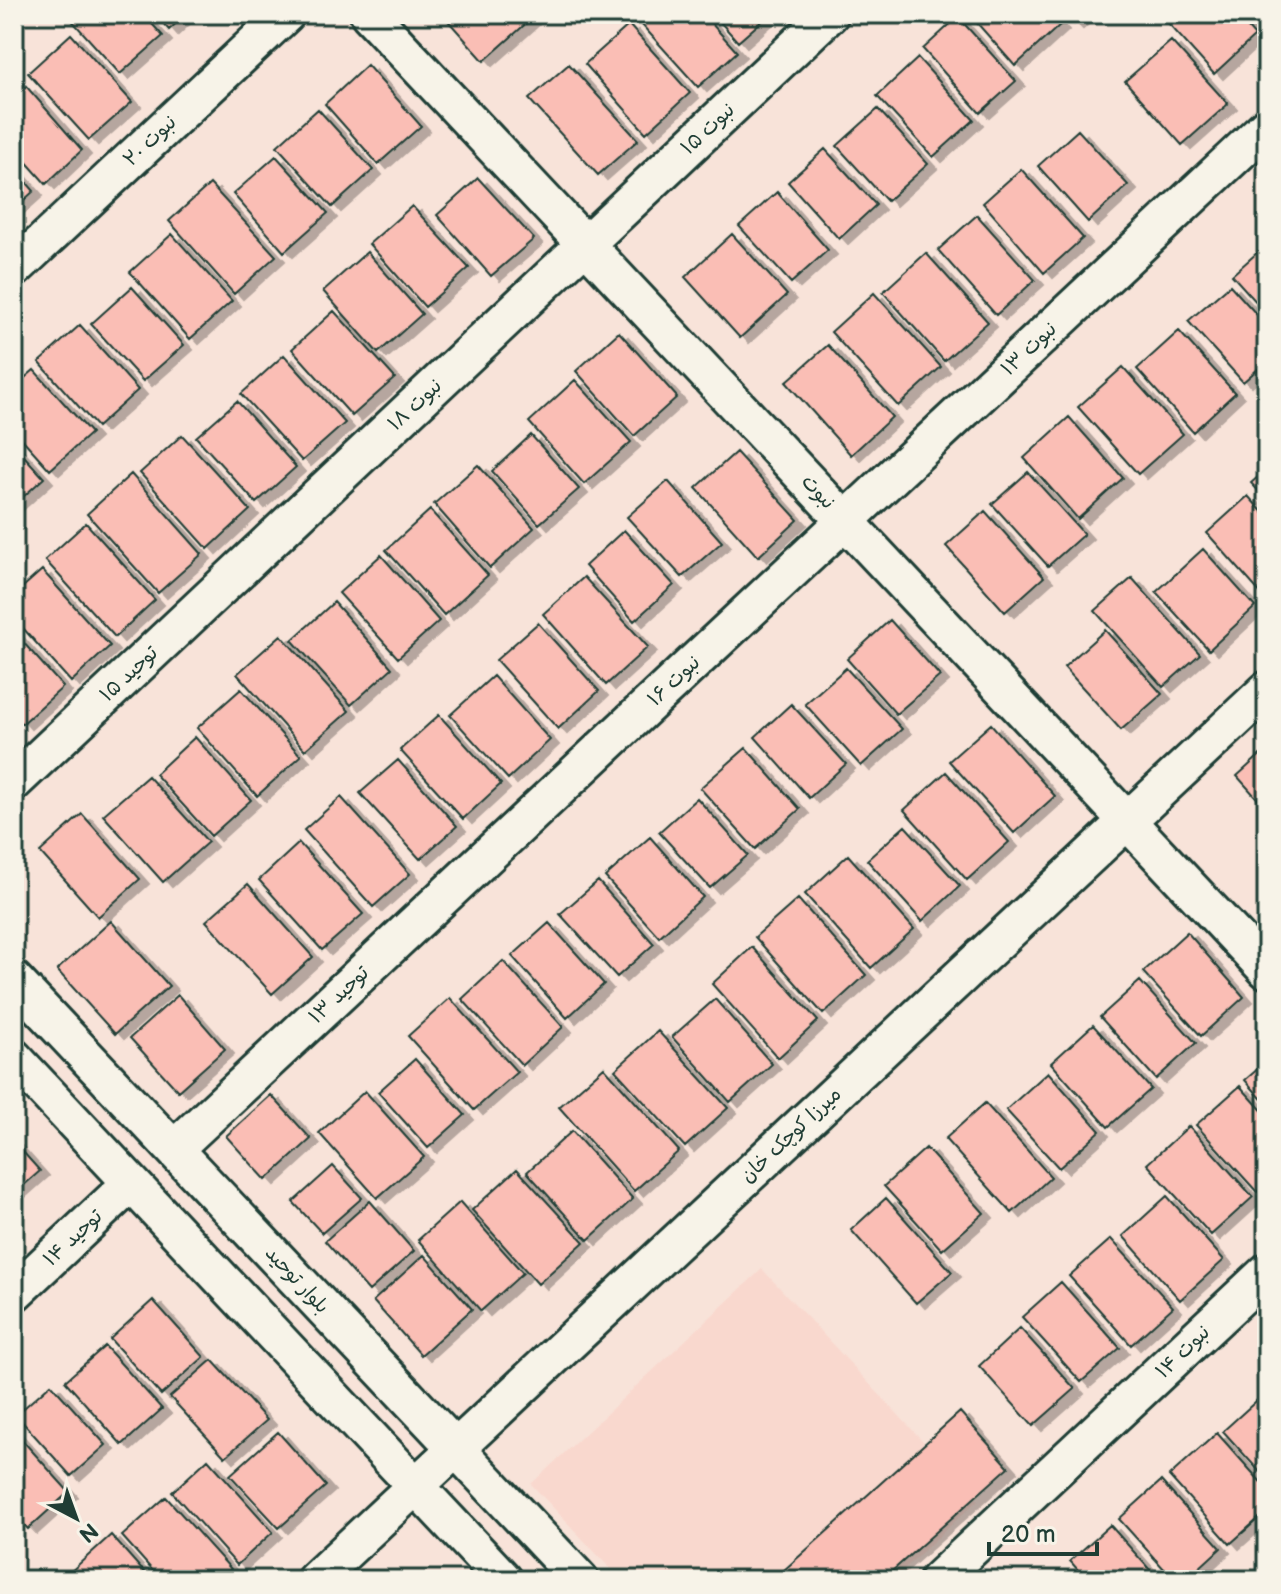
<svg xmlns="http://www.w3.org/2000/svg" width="1281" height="1594" viewBox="0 0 1281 1594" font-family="'Balsamiq Sans','Playpen Sans Arabic',sans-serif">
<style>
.built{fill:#f9d8ce}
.building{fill:#fabeb5;stroke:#1f3d34;stroke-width:2;filter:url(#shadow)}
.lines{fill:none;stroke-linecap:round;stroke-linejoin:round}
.minor-casing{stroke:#1f3d34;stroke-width:42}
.minor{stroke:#f7f3e8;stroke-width:36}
.labels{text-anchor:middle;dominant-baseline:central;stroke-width:8;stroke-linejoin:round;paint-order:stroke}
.street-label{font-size:20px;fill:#1f3d34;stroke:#f7f3e8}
</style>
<defs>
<filter id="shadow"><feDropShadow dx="9" dy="5" stdDeviation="0" flood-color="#0004"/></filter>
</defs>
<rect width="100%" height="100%" fill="#f8e3d9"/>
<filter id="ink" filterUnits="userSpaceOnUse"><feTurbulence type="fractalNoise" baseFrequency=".0125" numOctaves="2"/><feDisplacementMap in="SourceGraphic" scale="16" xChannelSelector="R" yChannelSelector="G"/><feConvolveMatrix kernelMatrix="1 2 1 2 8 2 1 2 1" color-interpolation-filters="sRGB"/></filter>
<g filter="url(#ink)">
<path class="built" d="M762 1269 978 1500 892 1580H621L531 1484Z"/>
<path class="building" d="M143 14 163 36 120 74 67 15Z
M155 14H186L169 30Z
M442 14H524L530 20 484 61Z
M632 14H703L737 52 698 87Z
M713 14H770L738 42Z
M969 14H1050L1060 25 1015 66Z
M1064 14H1085L1074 24Z
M1160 14H1236L1255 36 1214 74Z
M1247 14H1267V27L1262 31Z
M958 17 1016 81 980 113 923 49Z
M629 25 690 93 646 133 585 64Z
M71 34 132 102 89 140 28 73Z
M1171 41 1228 104 1182 145 1125 81Z
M918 58 974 120 933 157 877 96Z
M569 64 638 140 598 175 529 99Z
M367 65 421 126 378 164 325 104Z
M26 86 82 150 46 184 14 148V96Z
M318 109 373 170 332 207 277 146Z
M878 109 928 164 887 201 837 146Z
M1078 130 1128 185 1088 222 1038 166Z
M825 149 876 205 839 239 788 182Z
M276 156 328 213 284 252 233 194Z
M14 168 34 191 14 209Z
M1021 169 1083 238 1044 273 983 203Z
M478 178 534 239 491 276 437 215Z
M210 184 276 256 234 294 169 221Z
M777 192 828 250 791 283 739 226Z
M412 206 469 268 425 307 369 244Z
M977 215 1035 280 996 315 938 250Z
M172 234 232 301 190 339 130 272Z
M732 234 787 295 740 338 685 277Z
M1267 244V314L1232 275Z
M367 252 422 314 378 353 323 291Z
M926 253 988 322 944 361 883 292Z
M1230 285 1267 326V361L1243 382 1188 321Z
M132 287 184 345 143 381 91 324Z
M874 293 941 367 898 406 831 332Z
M334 311 395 378 352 416 292 349Z
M80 325 138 390 97 427 39 362Z
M1179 331 1235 393 1193 432 1137 369Z
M619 332 677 397 634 436 576 371Z
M828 345 892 417 851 455 786 382Z
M284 355 345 423 302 461 241 394Z
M1123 367 1183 434 1138 474 1078 407Z
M34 370 91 433 50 470 14 430V387Z
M575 380 631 442 584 484 529 422Z
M237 401 296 467 256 503 196 437Z
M1069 417 1123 478 1078 519 1024 458Z
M182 435 250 510 208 549 140 473Z
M531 435 579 489 539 524 492 471Z
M14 445 44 478 14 505Z
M736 452 798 520 758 557 696 488Z
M478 465 534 528 490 568 434 504Z
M1267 469V500L1251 483Z
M1028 472 1084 534 1048 566 992 504Z
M131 474 202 554 158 593 87 514Z
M668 481 722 542 682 577 627 517Z
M1248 496 1267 517V592L1263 596 1207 533Z
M430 510 488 575 444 615 386 550Z
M985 511 1044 577 1005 612 946 546Z
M86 523 155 600 115 637 45 560Z
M624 530 674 585 634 621 585 566Z
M1203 549 1255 607 1209 650 1156 592Z
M381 555 439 621 398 658 339 593Z
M42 570 110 646 71 682 14 618V595Z
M584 577 648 647 606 685 543 614Z
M1132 578 1200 654 1163 687 1095 611Z
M334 602 392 668 351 705 292 640Z
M890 620 940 676 896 714 847 659Z
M538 623 599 691 558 729 496 660Z
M1105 630 1162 694 1121 730 1064 667Z
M14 632 63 687 22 724 14 715Z
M281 635 349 711 305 750 237 674Z
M846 668 902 729 861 766 805 704Z
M493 676 550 740 508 779 450 715Z
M241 689 301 756 257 796 197 728Z
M791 704 846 764 809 798 755 737Z
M439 715 501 784 463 819 400 750Z
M991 724 1055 796 1014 833 949 761Z
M195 737 251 800 211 836 155 774Z
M746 748 800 809 755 849 700 788Z
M1267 749V803L1264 806 1237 776Z
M398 760 457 826 420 859 360 793Z
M946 772 1009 842 967 880 904 810Z
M148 776 208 842 163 882 103 815Z
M341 797 410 874 373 907 304 830Z
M697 798 748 855 710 888 659 832Z
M82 814 140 879 98 917 40 852Z
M905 826 960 886 922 921 867 860Z
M650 837 703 897 659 937 605 877Z
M299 843 363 914 322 950 259 880Z
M848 855 914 929 871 968 805 894Z
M598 881 654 944 617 977 560 914Z
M248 884 313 957 272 994 206 921Z
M798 899 866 975 823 1014 755 937Z
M111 921 169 986 115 1034 57 970Z
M549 923 604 984 567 1018 512 956Z
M1187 932 1244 997 1201 1036 1143 972Z
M752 947 818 1021 778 1058 712 984Z
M503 961 563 1027 522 1065 462 999Z
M1140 981 1196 1043 1156 1079 1100 1017Z
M178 995 225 1049 178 1091 130 1038Z
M450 998 517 1072 474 1110 408 1036Z
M715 999 772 1064 730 1102 672 1037Z
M1093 1025 1151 1089 1108 1127 1051 1063Z
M658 1031 728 1108 685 1147 615 1070Z
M415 1059 465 1115 428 1148 378 1092Z
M1267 1061V1105L1245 1080Z
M604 1067 679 1151 634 1191 559 1107Z
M1048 1072 1100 1131 1059 1168 1006 1110Z
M1240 1086 1267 1116V1183L1257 1192 1196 1125Z
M365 1091 424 1157 377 1198 319 1133Z
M271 1095 311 1139 266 1180 226 1136Z
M985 1103 1051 1177 1012 1213 945 1139Z
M1189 1126 1253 1197 1211 1235 1147 1164Z
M572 1131 633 1199 588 1240 527 1172Z
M14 1142 40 1171 14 1194Z
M926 1148 984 1213 942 1250 884 1186Z
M333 1166 362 1198 322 1233 293 1202Z
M517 1169 584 1242 538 1284 472 1210Z
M1167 1196 1224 1260 1180 1300 1123 1236Z
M886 1198 952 1272 916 1303 851 1230Z
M370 1201 414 1251 369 1291 325 1241Z
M460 1202 523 1273 481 1311 418 1240Z
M1111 1239 1173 1307 1131 1345 1069 1276Z
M424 1255 472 1309 421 1355 373 1301Z
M1061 1282 1120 1348 1081 1382 1022 1317Z
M153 1300 204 1357 161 1395 110 1339Z
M1020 1328 1075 1389 1033 1426 979 1366Z
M105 1346 162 1409 122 1445 65 1381Z
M212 1360 267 1420 225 1457 170 1397Z
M51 1384 106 1445 71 1476 16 1415Z
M1264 1394 1267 1397V1480L1223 1431Z
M960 1412 1009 1467 882 1580H773Z
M14 1431 69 1492 28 1529 14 1514Z
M278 1432 326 1486 279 1528 230 1475Z
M1217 1433 1267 1489V1511L1230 1544 1169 1476Z
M208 1459 273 1532 237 1565 172 1492Z
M1161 1481 1221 1548 1186 1580H1174L1119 1519Z
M166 1497 231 1569 220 1580H161L122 1536Z
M1110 1525 1159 1580H1087L1070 1561Z
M111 1535 151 1580H73L68 1574Z"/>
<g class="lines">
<defs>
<path id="minor" d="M369 14 1267 970
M14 269 286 14
M14 782 830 14
M14 980 580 1580
M14 1058 504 1580
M174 1149 1267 126
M14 1293 131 1183
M315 1580 1267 690
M938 1580 1267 1272"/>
</defs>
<use href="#minor" class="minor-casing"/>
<use href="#minor" class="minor"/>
</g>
</g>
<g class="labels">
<g class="street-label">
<text transform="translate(708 129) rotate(-43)">نبوت ۱۵</text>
<text transform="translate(150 141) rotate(-43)">نبوت ۲۰</text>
<text transform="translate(1029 349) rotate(-43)">نبوت ۱۳</text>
<text transform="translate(415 405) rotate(-43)">نبوت ۱۸</text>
<text transform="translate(818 492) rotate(47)">نبوت</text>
<text transform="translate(129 674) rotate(-43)">توحید ۱۵</text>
<text transform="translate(674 681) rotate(-43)">نبوت ۱۶</text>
<text transform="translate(339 995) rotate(-43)">توحید ۱۳</text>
<text transform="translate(791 1135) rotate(-43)">میرزا کوچک خان</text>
<text transform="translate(73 1238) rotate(-43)">توحید ۱۴</text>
<text transform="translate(297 1280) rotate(47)">بلوار توحید</text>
<text transform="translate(1183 1352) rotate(-44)">نبوت ۱۴</text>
</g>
</g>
<rect width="1281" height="1594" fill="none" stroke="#f7f3e8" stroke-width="48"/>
<rect x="24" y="24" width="1233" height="1546" fill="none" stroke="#1f3d34" stroke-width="3" filter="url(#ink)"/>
<g transform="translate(76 1518) rotate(139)" stroke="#f7f3e8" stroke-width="6" paint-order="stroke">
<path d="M0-6L14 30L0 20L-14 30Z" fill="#1f3d34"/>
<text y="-12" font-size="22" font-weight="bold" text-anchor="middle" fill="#1f3d34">N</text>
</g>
<path d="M989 1542v12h108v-12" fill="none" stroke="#1f3d34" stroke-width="4"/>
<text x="1001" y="1542" font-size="24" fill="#1f3d34" stroke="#f7f3e8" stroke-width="6" paint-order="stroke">20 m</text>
</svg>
